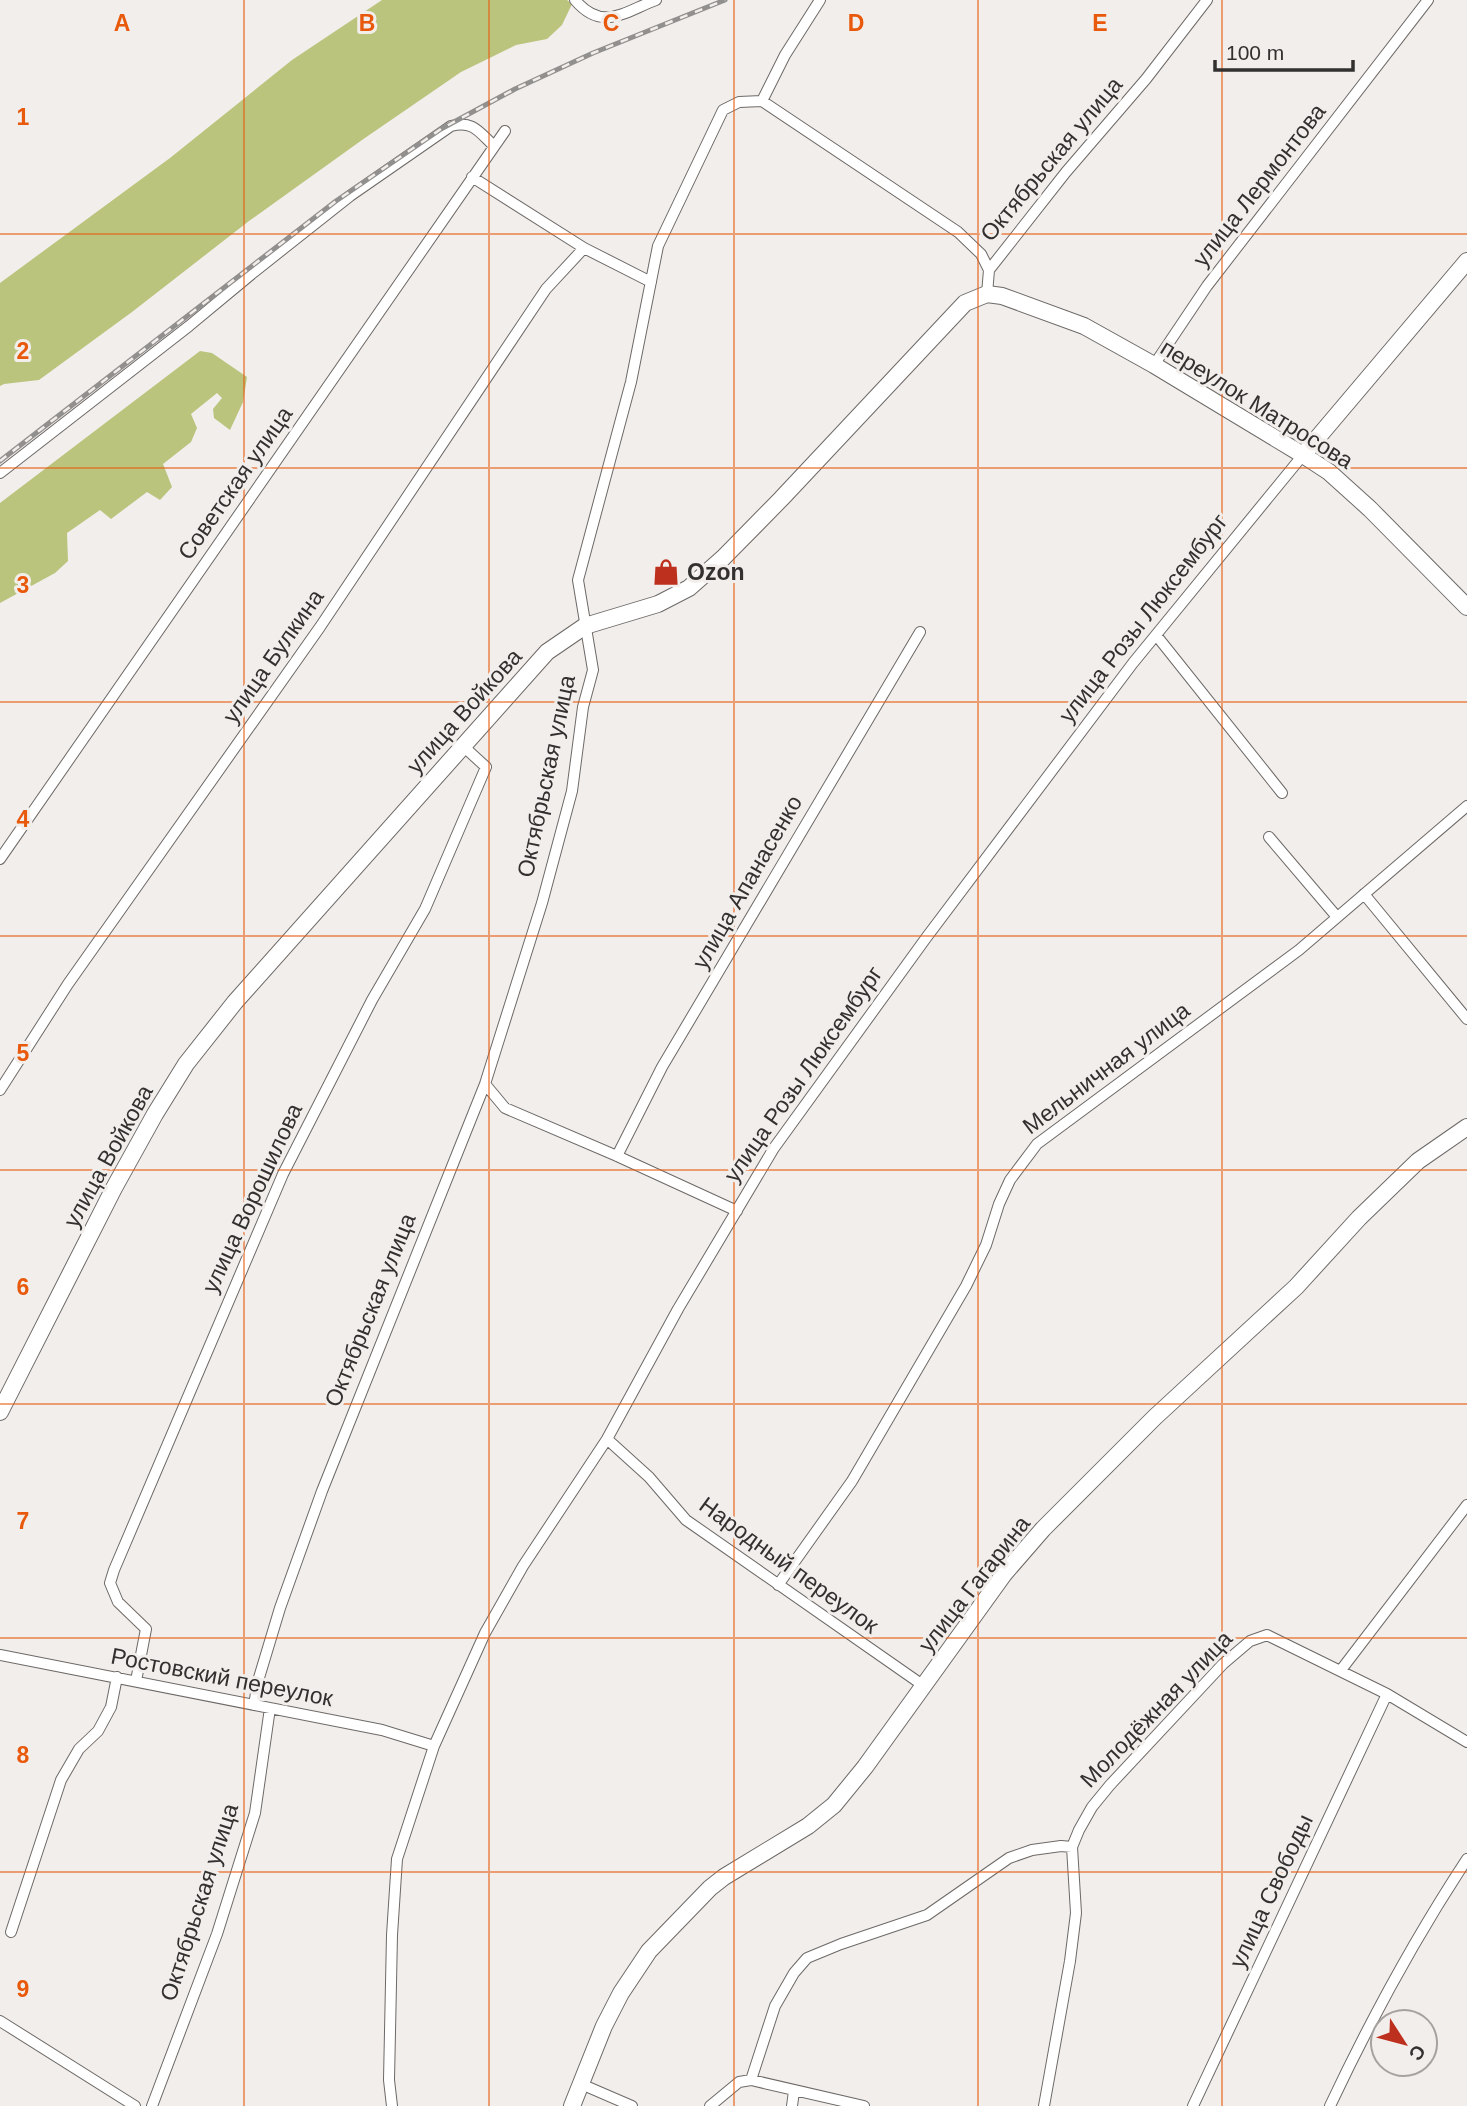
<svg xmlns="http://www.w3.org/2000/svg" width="1467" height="2106" viewBox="0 0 1467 2106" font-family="Helvetica,sans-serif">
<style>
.green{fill:#bbc47d}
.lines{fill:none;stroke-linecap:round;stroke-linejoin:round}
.minor-casing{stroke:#6d6967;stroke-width:12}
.secondary-casing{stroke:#6d6967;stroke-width:18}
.minor{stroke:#fff;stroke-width:10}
.secondary{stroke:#fff;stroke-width:16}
.rail-casing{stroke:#92908e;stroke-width:5}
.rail{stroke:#f2eeeb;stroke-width:2.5;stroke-dasharray:8;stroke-linecap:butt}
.grid{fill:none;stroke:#e8590c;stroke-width:2;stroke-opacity:0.55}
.labels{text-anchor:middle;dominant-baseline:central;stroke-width:6;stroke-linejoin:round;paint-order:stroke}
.street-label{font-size:23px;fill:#323130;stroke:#f2eeeb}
.poi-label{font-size:23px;font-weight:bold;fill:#323130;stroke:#f2eeeb;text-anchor:start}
.grid-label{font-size:23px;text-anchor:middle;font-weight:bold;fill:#e8590c;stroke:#f2eeeb;stroke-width:6;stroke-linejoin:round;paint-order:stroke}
</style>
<rect width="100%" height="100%" fill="#f2eeeb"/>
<path class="green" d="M382 0H567L572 4 562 25 547 39 516 45 461 72 362 140 249 221 132 312 39 380 4 384 0 386V283L170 158 292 60Z
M200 351 212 353 247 377 243 402 230 430 214 418 213 409 222 398 217 393 191 414 197 428 191 442 163 464 172 487 160 500 147 492 111 519 100 510 67 533 68 561 55 573 0 603V503Z"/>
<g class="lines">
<defs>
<path id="minor" d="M575 0C602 32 624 12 656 0
M762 101 958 232 981 254 989 270
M762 101 785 55 820 0
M472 177 584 248 651 282
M987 294 989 270 1066 172 1146 79 1207 0
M1154 365 1207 286 1428 0
M0 473 189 326 254 272 350 196 451 126C473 120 479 132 494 146
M1156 635 1282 793
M1269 837 1337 917
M0 859 505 131
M1364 894 1467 1019
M485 1084 505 1108 617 1156 737 1211
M0 1090 68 984 320 627 546 289 584 248
M617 1156 662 1067 920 632
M607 1439 649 1477 686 1520 924 1686
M778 1585 852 1481 966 1286 986 1245 999 1204 1010 1180 1037 1144 1299 950 1467 806
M0 1655 382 1730 434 1746
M1341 1670 1467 1505
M136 1681 146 1629 118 1602 110 1583 114 1570 283 1174 372 1000 425 909 486 767 463 746
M254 1705 258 1681 280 1608 322 1491 485 1084 542 903 572 791 583 707 593 670 578 580 631 382 658 246 723 110 739 102 762 101
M11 1932 61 1780 79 1749 98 1731 111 1707 117 1677
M0 2021 135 2106
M751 2080 864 2106
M581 2084 632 2106
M152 2106 217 1934 255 1813 270 1708
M392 2106 389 2080 392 1935 397 1859 434 1746 485 1633 523 1566 607 1439 678 1309 774 1148 926 938 1133 663 1303 455
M710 2106 739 2082 751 2080 775 2006 794 1973 807 1958 841 1944 927 1915 1009 1858 1032 1850 1061 1846 1072 1847
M792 2106 794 2091
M1044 2106 1070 1961 1076 1913 1072 1847 1079 1830 1092 1807 1110 1785 1223 1664 1250 1641 1267 1635 1387 1694 1467 1742
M1193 2106 1387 1694
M1330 2106C1370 2021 1415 1938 1467 1859"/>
<path id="secondary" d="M1303 455 1467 261
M0 1412 114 1188 155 1114 186 1064 235 1002 547 652 585 626 658 604 689 588 723 558 781 499 965 303 987 294 1002 296 1084 326 1154 365 1303 455 1329 472 1370 509 1467 607
M572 2106 604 2026 621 1993 649 1951 710 1888 724 1877 808 1826 834 1805 865 1767 1004 1574 1043 1529 1155 1417 1296 1287 1359 1218 1418 1161 1467 1127"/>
</defs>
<use href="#minor" class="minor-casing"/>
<use href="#secondary" class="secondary-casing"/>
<use href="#minor" class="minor"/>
<use href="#secondary" class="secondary"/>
<defs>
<path id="rail" d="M0 461 336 201 441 129 515 89 593 53 725 0"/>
</defs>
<use href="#rail" class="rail-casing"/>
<use href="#rail" class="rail"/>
</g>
<path class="grid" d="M244 0V2106M489 0V2106M734 0V2106M978 0V2106M1222 0V2106M0 234H1467M0 468H1467M0 702H1467M0 936H1467M0 1170H1467M0 1404H1467M0 1638H1467M0 1872H1467"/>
<defs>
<symbol id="shop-bare" viewBox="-9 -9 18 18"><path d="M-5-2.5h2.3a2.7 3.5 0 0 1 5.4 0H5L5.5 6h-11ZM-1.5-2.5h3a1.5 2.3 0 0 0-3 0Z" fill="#bd301d" stroke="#f2eeeb" stroke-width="2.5" paint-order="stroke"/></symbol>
</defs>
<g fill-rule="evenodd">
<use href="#shop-bare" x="647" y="553" width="38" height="38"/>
</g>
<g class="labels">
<g class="street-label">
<text transform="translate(1051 159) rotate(-50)">Октябрьская улица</text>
<text transform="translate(1259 185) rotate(-52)">улица Лермонтова</text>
<text transform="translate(1257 404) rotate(32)">переулок Матросова</text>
<text transform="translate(235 483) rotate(-55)">Советская улица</text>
<text transform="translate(1143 618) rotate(-52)">улица Розы Люксембург</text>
<text transform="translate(273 656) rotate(-55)">улица Булкина</text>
<text transform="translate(464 711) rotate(-48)">улица Войкова</text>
<text transform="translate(546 776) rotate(-78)">Октябрьская улица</text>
<text transform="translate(747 882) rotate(-60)">улица Апанасенко</text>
<text transform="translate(1106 1068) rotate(-37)">Мельничная улица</text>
<text transform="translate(803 1074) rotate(-55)">улица Розы Люксембург</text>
<text transform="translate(108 1156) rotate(-61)">улица Войкова</text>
<text transform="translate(252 1198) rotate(-65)">улица Ворошилова</text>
<text transform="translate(370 1310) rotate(-68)">Октябрьская улица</text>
<text transform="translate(789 1565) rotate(36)">Народный переулок</text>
<text transform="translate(974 1584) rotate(-52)">улица Гагарина</text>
<text transform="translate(222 1677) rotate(11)">Ростовский переулок</text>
<text transform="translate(1156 1709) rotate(-46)">Молодёжная улица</text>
<text transform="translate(1271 1891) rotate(-65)">улица Свободы</text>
<text transform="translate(199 1902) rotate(-72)">Октябрьская улица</text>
</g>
<g class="poi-label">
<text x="687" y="572">Ozon</text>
</g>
</g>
<g class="grid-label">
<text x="122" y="31">A</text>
<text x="367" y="31">B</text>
<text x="611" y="31">C</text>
<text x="856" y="31">D</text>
<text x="1100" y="31">E</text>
<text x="23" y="125">1</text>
<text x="23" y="359">2</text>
<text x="23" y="593">3</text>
<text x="23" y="827">4</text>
<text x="23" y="1061">5</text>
<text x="23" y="1295">6</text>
<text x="23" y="1529">7</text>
<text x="23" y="1763">8</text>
<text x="23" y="1997">9</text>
</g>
<g transform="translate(1404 2043) rotate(126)"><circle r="33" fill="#f2eeeb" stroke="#a5a2a0" stroke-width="2"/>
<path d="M0-5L12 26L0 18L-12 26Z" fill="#bd301d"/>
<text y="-10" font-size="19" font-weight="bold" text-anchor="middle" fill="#323130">С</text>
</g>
<path d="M1215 60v10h138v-10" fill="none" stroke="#323130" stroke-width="3.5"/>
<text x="1226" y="60" font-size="21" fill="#323130" stroke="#f2eeeb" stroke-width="5" paint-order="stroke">100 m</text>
</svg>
